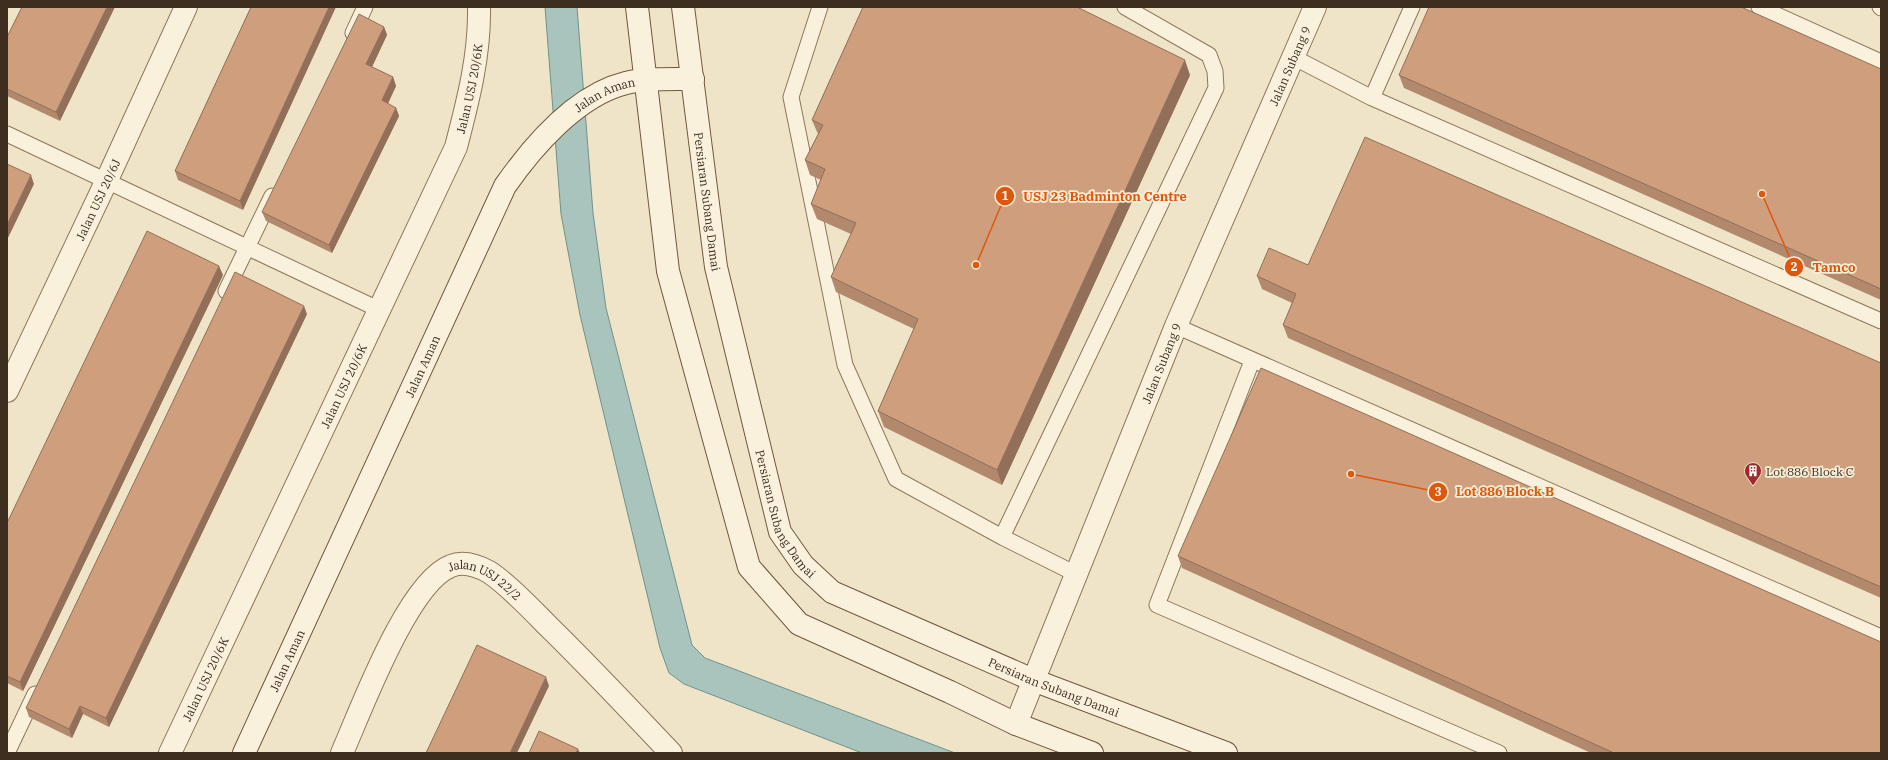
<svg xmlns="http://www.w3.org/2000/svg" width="1888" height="760" viewBox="0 0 1888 760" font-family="'IBM Plex Serif',serif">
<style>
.water{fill:#a9c4bc;stroke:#6f938a}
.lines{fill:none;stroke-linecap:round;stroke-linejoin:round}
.lane-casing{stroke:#8d765c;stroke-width:17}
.street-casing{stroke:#8d765c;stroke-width:24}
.secondary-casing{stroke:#6f573f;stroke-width:24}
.lane{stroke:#faf1dc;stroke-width:15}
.street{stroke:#faf1dc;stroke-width:22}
.secondary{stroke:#faf1dc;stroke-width:22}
.wall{fill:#b2896c}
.shaded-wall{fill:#916f58}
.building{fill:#cf9f7d;stroke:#916f58}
.labels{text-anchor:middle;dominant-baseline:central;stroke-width:3.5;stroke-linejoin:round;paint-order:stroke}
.street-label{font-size:12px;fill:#3d2e20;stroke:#f7eed8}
.poi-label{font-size:12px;fill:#3d2e20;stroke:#f7eed8;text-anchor:start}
.leader{fill:none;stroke:#df570d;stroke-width:1.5}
.callout-dot{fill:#df570d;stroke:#f7eed8;stroke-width:1.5}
.mark-label{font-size:12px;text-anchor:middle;font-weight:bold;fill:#fff}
.callout-label{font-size:13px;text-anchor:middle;font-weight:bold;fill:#df570d;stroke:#f7eed8;stroke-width:3.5;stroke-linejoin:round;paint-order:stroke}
</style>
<rect width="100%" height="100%" fill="#f0e4c8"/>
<path class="water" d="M545 7H577L593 213 606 308 692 645 705 658 955 753H862L684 684 669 673 660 648 580 315 561 214Z"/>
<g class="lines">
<defs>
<path id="lane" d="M820 7 791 97 845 365 896 479 1002 537 1076 574
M1759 7 1881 62
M1880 7 1881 8
M353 33 365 7
M1293 57 1372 98 1881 321
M1372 98 1412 7
M7 134 380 310
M226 291 272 196
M1176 326 1881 637
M1252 361 1157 605 1499 753
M1002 537 1216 88 1215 71 1209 55 1125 7
M7 753 35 694"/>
<g id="street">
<path id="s1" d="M7 391 106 182 186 7"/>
<path id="s2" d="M1016 724 1176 326 1315 7"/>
<path id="s3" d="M170 753 456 147C468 101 480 55 479 7"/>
<path id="s4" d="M342 753C361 710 408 582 451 566 463 561 478 566 489 572 509 585 532 610 549 627 591 668 631 711 671 753"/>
</g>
<g id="secondary">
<path d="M637 7 668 271 749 567 799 624 950 692 1016 724 1092 753"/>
<path id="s5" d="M683 7 716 267 780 532 803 565 832 592 1033 680 1226 753"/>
<path id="s6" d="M244 753 505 186C533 146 577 95 626 83 647 78 671 79 693 79"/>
</g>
</defs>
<use href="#lane" class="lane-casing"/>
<use href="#street" class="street-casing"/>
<use href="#secondary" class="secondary-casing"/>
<use href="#lane" class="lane"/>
<use href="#street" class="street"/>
<use href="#secondary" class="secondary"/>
</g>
<path class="wall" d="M22 7 60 121 7 96V37Z
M251 7 243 210 178 180 175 171Z
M863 7H1079V8L1190 75 1002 485 884 427 878 411 914 329 836 292 831 277 851 234 817 219 811 204 821 180 810 175 805 160 818 134 812 120Z
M384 27 387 35 372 67 393 77 396 86 388 104 396 108 399 116 332 253 266 221 262 212Z
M1881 69V300L1404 88 1399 75Z
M1308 265 1881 363V598L1288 338 1283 325 1292 303 1262 289 1257 276Z
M223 275 23 691 7 683V523Z
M307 314 109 727 83 714 72 738 29 717 26 708Z
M1178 556 1881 753H1591L1182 568Z"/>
<path class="shaded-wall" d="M107 7H115L60 121 56 112Z
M329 7H336L243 210 240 201Z
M384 27 387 35 369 73 366 64Z
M1185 60 1190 75 1002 485 997 470Z
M393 77 396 86 385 109 382 100Z
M396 108 399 116 332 253 329 245Z
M31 175 34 184 7 240V225Z
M219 266 223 275 23 691 20 682Z
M304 306 307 314 109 727 106 718Z
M546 677 549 686 517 753H510Z
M80 706 83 714 72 738 69 729Z
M578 749 580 753H576Z"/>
<path class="building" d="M22 7H107L56 112 7 89V37Z
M251 7H329L240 201 175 171Z
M863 7H1077L1185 60 997 470 878 411 918 319 831 277 856 223 811 204 825 169 805 160 823 125 812 120Z
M1429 7H1741L1881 69V289L1399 75Z
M359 14 384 27 366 64 393 77 382 100 396 108 329 245 262 212Z
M1365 137 1881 363V587L1283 325 1296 294 1257 276 1269 248 1308 265Z
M7 164 31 175 7 225Z
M147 231 219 266 20 682 7 676V523Z
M235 272 304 306 106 718 80 706 69 729 26 708Z
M1261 368 1881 642V753H1614L1178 556Z
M477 645 546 677 510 753H426Z
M539 731 578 749 576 753H529Z"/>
<defs>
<symbol id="building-pin" viewBox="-11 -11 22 30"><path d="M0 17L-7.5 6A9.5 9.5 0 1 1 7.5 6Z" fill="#9e2a2b" stroke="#f7eed8"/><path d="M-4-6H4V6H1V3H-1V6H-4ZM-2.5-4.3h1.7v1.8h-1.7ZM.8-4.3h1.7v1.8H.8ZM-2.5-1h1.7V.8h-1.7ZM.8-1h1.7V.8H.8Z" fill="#fff"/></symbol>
</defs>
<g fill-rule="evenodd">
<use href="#building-pin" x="1743" y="461" width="20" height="27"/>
</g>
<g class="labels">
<g class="street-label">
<text stroke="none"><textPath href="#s2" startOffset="713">Jalan Subang 9</textPath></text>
<text stroke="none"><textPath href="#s3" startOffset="730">Jalan USJ 20/6K</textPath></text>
<text stroke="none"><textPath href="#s6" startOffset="762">Jalan Aman</textPath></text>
<text stroke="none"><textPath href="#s1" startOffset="212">Jalan USJ 20/6J</textPath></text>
<text stroke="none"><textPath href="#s5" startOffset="196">Persiaran Subang Damai</textPath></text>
<text stroke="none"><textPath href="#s2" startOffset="389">Jalan Subang 9</textPath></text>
<text stroke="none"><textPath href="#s6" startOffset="426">Jalan Aman</textPath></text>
<text stroke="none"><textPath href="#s3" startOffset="406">Jalan USJ 20/6K</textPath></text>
<text stroke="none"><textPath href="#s5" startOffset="520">Persiaran Subang Damai</textPath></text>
<text stroke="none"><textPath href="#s4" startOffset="258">Jalan USJ 22/2</textPath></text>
<text stroke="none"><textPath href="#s6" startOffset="102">Jalan Aman</textPath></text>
<text stroke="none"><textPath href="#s3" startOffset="82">Jalan USJ 20/6K</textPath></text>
<text stroke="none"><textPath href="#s5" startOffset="856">Persiaran Subang Damai</textPath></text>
</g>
<g class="poi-label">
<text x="1766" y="471">Lot 886 Block C</text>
</g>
</g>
<path class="leader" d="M976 265L1005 196M1762 194L1794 267M1351 474L1438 492"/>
<g class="callout-dot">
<circle cx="976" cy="265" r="4"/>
<circle cx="1762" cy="194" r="4"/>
<circle cx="1351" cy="474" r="4"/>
<circle cx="1005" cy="196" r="10"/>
<circle cx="1794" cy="267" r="10"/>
<circle cx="1438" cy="492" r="10"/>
</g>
<g class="mark-label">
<text x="1005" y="200">1</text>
<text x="1794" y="271">2</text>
<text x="1438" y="496">3</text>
</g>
<g class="callout-label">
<text x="1105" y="201">USJ 23 Badminton Centre</text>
<text x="1834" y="272">Tamco</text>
<text x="1505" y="496">Lot 886 Block B</text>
</g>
<rect width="1888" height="760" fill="none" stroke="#3d2e20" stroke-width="16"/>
</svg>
